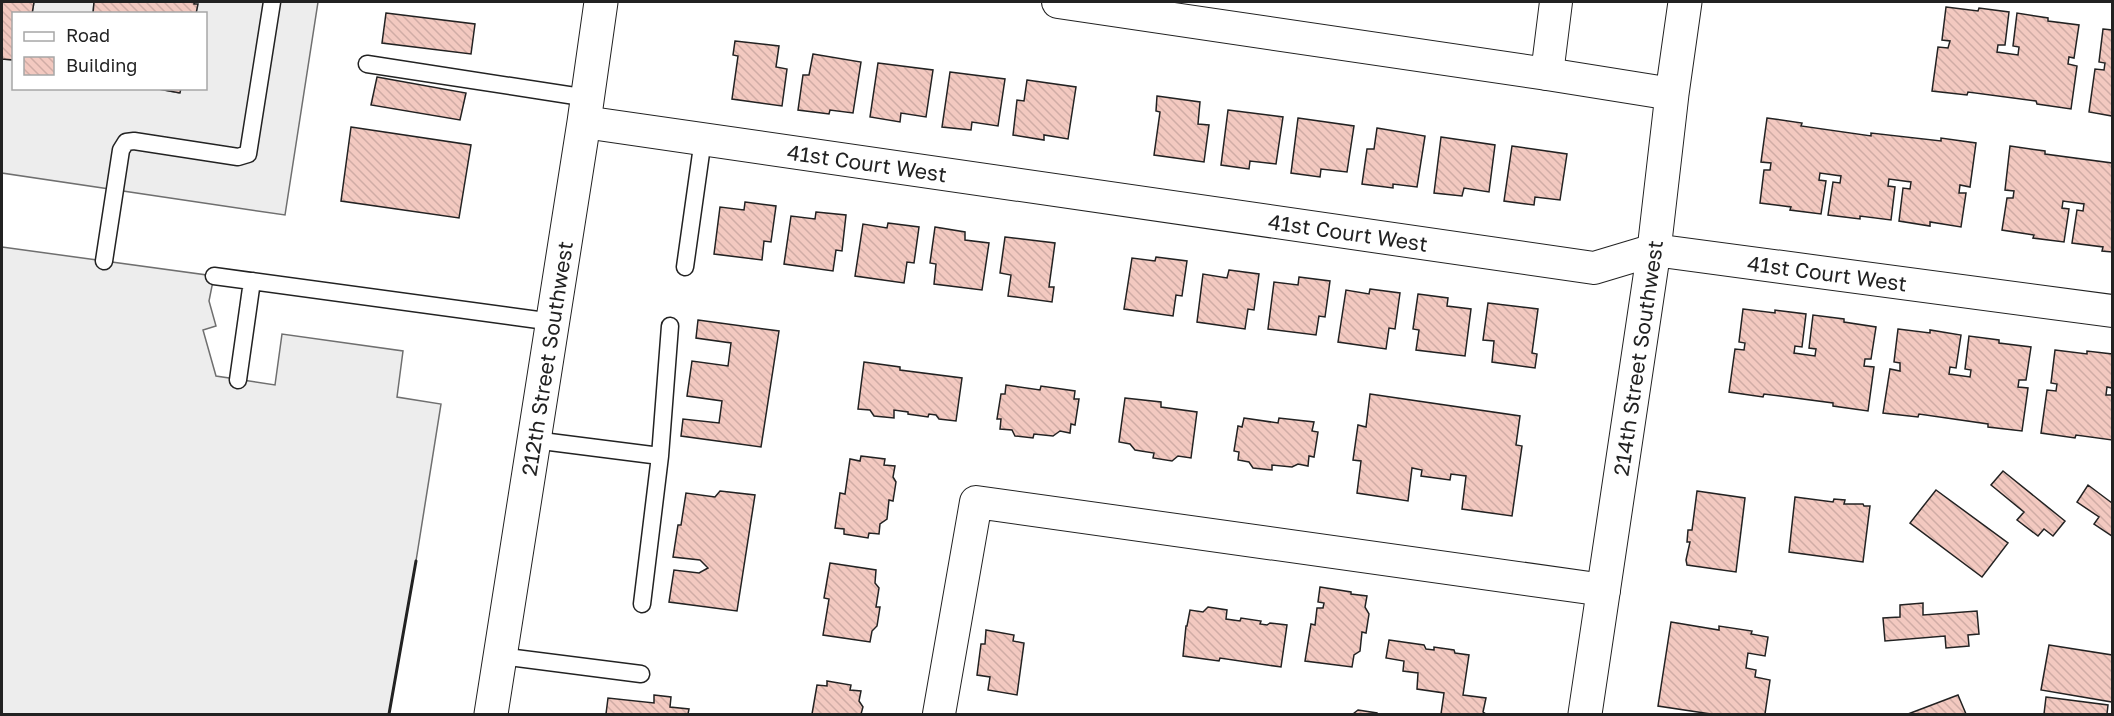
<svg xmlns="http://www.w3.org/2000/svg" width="2114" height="716" viewBox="0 0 2114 716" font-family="'Golos Text',sans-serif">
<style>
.parking{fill:#ededed;stroke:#6f6f6f;stroke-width:1.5}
.building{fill:url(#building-back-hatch);stroke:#222;stroke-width:1.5}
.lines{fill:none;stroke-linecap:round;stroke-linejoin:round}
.service-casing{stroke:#222;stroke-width:19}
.minor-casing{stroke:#222;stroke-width:34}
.tertiary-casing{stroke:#222;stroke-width:35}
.secondary-casing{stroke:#222;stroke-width:35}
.service{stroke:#fff;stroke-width:16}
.minor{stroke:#fff;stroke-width:32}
.tertiary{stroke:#fff;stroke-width:33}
.secondary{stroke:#fff;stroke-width:33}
.wall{stroke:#222;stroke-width:3}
.labels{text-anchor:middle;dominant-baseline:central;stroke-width:4.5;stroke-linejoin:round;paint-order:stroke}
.street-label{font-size:21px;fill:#222;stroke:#fff}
</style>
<defs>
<pattern id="building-back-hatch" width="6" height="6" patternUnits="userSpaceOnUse" patternTransform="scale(1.5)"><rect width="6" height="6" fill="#f3c9c0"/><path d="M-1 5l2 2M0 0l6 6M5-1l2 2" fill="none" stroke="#d0aca5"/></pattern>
</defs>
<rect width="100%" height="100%" fill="#fff"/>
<path class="parking" d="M34 2H94L93 13 32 14Z
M194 2H318L285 215 2 173V59L13 60 14 88H153L179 93 181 89 206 88V14L196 13 197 5 194 4Z
M2 247 214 276 209 301 216 326 203 330 216 376 275 385 282 334 403 351 397 397 441 404 416 561 389 714H2Z"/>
<path class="building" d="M2 2H34L32 14H14V60L2 59Z
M94 2H194V4H198L196 14H93Z
M1946 7 1978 11 1979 8 2009 12 2005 45H1998L1997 52 2018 55 2019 47 2013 46 2017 13 2048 18V21L2079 25 2074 58 2069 57 2068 64 2077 66 2071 109 2037 104 2036 101 1968 92 1967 95 1932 91 1938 47 1948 48 1950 41 1942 40Z
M386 13 475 24 471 54 382 43Z
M2103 29 2112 30V116L2089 112 2095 69 2104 70 2105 63 2099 62Z
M735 41 779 46 776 67 787 69 782 106 732 99 738 56 733 55Z
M813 54 861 62 853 113 830 110 829 114 798 110 803 75H809Z
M878 63 933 70 926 117 901 113 900 122 870 117Z
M950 72 1005 79 998 126 972 122 971 130 942 127Z
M377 77 466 93 460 120 371 105Z
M1027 80 1076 87 1068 139 1044 135V140L1013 135 1017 100 1024 101Z
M153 88H181L180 93Z
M1157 96 1200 102 1198 124 1209 125 1204 162 1154 155 1160 112 1156 111Z
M1228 110 1283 117 1276 164 1250 161 1249 169 1221 165Z
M1298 118 1354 126 1347 172 1321 169 1320 177 1291 173Z
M1767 118 1802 123 1801 126 1871 136V133L1941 141V138L1976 143 1970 187 1960 185 1959 193H1966L1961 227 1930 222V226L1899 221 1903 188 1910 189 1911 182 1889 179 1888 186 1895 187 1891 220 1860 216V219L1828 215 1833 182 1840 183 1841 176 1820 173 1819 180 1826 181 1821 214 1790 210 1791 207 1760 203 1764 170H1770L1771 163 1761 162Z
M351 127 471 145 459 218 341 201Z
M1377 128 1425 136 1417 187 1393 184V188L1362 184 1367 149H1374Z
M1441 137 1495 145 1489 192 1464 188 1462 196 1434 193Z
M1512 146 1567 154 1560 200 1535 197 1534 205 1504 201Z
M2010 146 2045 151V154L2112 163V252L2102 251 2103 247 2072 243 2077 210 2083 211 2084 204 2063 201 2062 208 2069 209 2064 242 2033 238 2034 235 2002 230 2007 198H2013L2014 191 2005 190Z
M745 202 776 206 771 242 764 241 762 260 714 254 720 207 744 210Z
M816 212 846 215 842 251 836 250 833 271 784 264 791 216 815 219Z
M888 223 919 227 914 263 907 262 904 283 855 276 863 224 887 228Z
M935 227 965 232V240L989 243 982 290 934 284 936 264 930 263Z
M1005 237 1055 243 1049 287H1054L1052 302 1008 296 1011 275 1000 273Z
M1156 257 1187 261 1182 296 1176 295 1173 316 1124 309 1132 258 1155 261Z
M1229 270 1259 274 1254 310 1248 309 1245 329 1197 322 1203 274 1227 278Z
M1299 277 1330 281 1325 317 1319 316 1316 335 1268 329 1274 282 1298 285Z
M1370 289 1400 293 1395 329 1389 328 1386 349 1338 342 1346 290 1369 294Z
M1418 294 1448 298 1447 306 1471 309 1465 356 1416 350 1419 330 1413 329Z
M1488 303 1538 309 1532 353 1537 354 1535 368 1492 362 1494 341 1483 340Z
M1743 309 1775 313V310L1806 314 1802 347 1795 346 1794 353 1815 356 1816 349 1809 348 1813 315 1844 319V322L1876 327 1871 359H1865L1864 366 1874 367 1868 411 1833 406V403L1764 394 1763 397 1729 392 1735 349 1744 350 1745 343 1739 342Z
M698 320 779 331 761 447 681 436 683 419 719 423 722 401 687 396 692 361 728 366 731 343 696 338Z
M1898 329 1930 333V330L1961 335 1956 368 1950 367 1949 374 1970 377 1971 370 1965 369 1969 336 1999 340V343L2031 347 2026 380H2019L2018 387 2028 388 2022 431 1988 427V424L1919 414 1918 417 1883 413 1890 369 1900 371V363L1894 362Z
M2055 350 2087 354V351L2112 354V388L2107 387 2106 395H2112V440L2076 435 2075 438 2041 433 2047 390 2056 391 2057 384 2051 383Z
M864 362 900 367V370L962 378 956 421 939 419 936 415 929 414 928 417 908 414V412L894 410V418L874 416 870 410 858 409Z
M1006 385 1040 390 1041 386 1075 391 1074 399H1079L1075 425 1071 424 1070 433 1060 431 1053 436 1034 434 1033 438 1015 436 1012 430 1000 429 1001 419H997L1001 394H1005Z
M1370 394 1520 416 1516 445 1522 446 1512 516 1462 509 1466 476 1451 474 1450 480 1421 476 1422 470 1412 468 1408 501 1357 493 1361 461 1353 460 1358 425 1366 427Z
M1125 398 1161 402V407L1197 412 1191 458 1178 456 1172 461 1153 458 1154 453 1135 450 1130 444 1119 442Z
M1244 418 1278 423 1279 418 1314 422 1312 431 1318 432 1314 457 1309 456 1308 466 1298 464 1292 467 1272 465V470L1253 468 1249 462 1238 460 1239 452 1234 451 1238 426 1242 427Z
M861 456 885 459 884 465 895 466 893 477 896 482 893 501 889 500 887 519 880 524 879 534 869 533 868 538 844 534V529L835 528 840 493 845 494 850 459 860 461Z
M2003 471 2065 521 2053 536 2044 529 2038 536 2017 520 2024 512 1991 485Z
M2088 485 2112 503V536L2094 524 2099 517 2077 502Z
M1936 490 2008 543 1982 577 1910 523Z
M720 491 755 495 737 611 669 602 674 570 699 573 708 568 700 560 673 557 678 525H681L686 493 715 497Z
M1697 491 1745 498 1736 572 1687 565 1686 560 1690 542H1687L1688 530H1692Z
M1795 497 1833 502 1834 499 1845 500 1844 504H1863L1864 506H1870L1863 562 1789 552Z
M830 563 876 570 875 583 879 588 876 607H880L877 626 872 631 870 642 823 635 829 599 824 598Z
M1320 587 1351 592V594L1367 596 1365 607 1369 614 1366 633 1362 632 1360 651 1354 655 1352 667 1305 661 1311 624 1315 625 1317 608H1323L1324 603 1318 602Z
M1923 603V615L1977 611 1979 634 1968 635 1969 646 1946 648 1945 636 1885 641 1883 618 1900 617V605Z
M1208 607 1227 610 1226 619 1240 621 1241 618 1261 621 1260 624 1267 625 1270 623 1287 625 1281 667 1220 658 1219 661 1183 656 1186 626H1187L1190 610 1203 612Z
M1671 622 1719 630V626L1752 631 1751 634 1768 637 1765 656 1748 653 1746 668 1756 670 1755 677 1770 680 1765 714H1711L1658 706Z
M986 630 1014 635 1013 641 1024 643 1017 695 988 690 990 677 977 675 981 644H985Z
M1389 640 1424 645 1426 649 1434 650V647L1454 650 1455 653 1469 655 1463 695 1486 698 1483 712 1486 714H1441L1444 693 1417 689 1418 673 1403 671 1404 661 1386 658Z
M2049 645 2112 655V702L2041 690Z
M827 681 851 685 850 690 861 691 859 701 863 707 861 714H812L817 685 827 686Z
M654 695 671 697 670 707 689 709 688 714H606L608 698 654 703Z
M1958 695 1966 714H1908Z
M2046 697 2108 705 2107 714H2044Z
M1358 710 1377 713V714H1353Z"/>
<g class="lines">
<defs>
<path id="service" d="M367 64 588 98
M104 261 121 150 126 142 134 141 238 157 248 154 272 2
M685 267 703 139
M214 276 553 322
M238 380 252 281
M534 440 660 456 670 326
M642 604 660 456
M500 656 641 674"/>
<g id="minor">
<path d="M1058 2 1547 74 1556 2"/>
<path d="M1547 74 1672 94"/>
<path id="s1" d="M584 122 1594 268 1654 250 2112 311"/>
<path d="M939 714 976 502 1604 590"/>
</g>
<g id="tertiary">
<path id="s2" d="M1585 714 1654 250 1672 94 1685 2"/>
</g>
<g id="secondary">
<path id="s3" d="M491 714 584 122 601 2"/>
</g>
</defs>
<use href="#service" class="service-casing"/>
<use href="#minor" class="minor-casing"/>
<use href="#tertiary" class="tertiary-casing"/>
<use href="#secondary" class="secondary-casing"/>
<use href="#service" class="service"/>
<use href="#minor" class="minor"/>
<use href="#tertiary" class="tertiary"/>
<use href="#secondary" class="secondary"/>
<path class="wall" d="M389 714 416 561"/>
</g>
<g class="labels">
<g class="street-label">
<text stroke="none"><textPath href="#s1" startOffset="286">41st Court West</textPath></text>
<text stroke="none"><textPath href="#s1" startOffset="772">41st Court West</textPath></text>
<text stroke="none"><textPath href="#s1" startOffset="1258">41st Court West</textPath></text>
<text stroke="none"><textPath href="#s3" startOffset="360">212th Street Southwest</textPath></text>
<text stroke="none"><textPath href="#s2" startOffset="360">214th Street Southwest</textPath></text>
</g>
</g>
<rect width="2114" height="716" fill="none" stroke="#222222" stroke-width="6"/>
<rect x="12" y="12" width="195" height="78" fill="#ffffff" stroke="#a7a7a7" stroke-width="1.5"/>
<rect x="24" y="32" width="30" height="9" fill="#ffffff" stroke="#a7a7a7" stroke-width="1.5"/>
<text x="66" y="42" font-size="18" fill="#222222">Road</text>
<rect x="24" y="57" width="30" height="18" fill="url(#building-back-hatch)" stroke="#a7a7a7" stroke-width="1.5"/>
<text x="66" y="72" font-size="18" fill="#222222">Building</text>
</svg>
